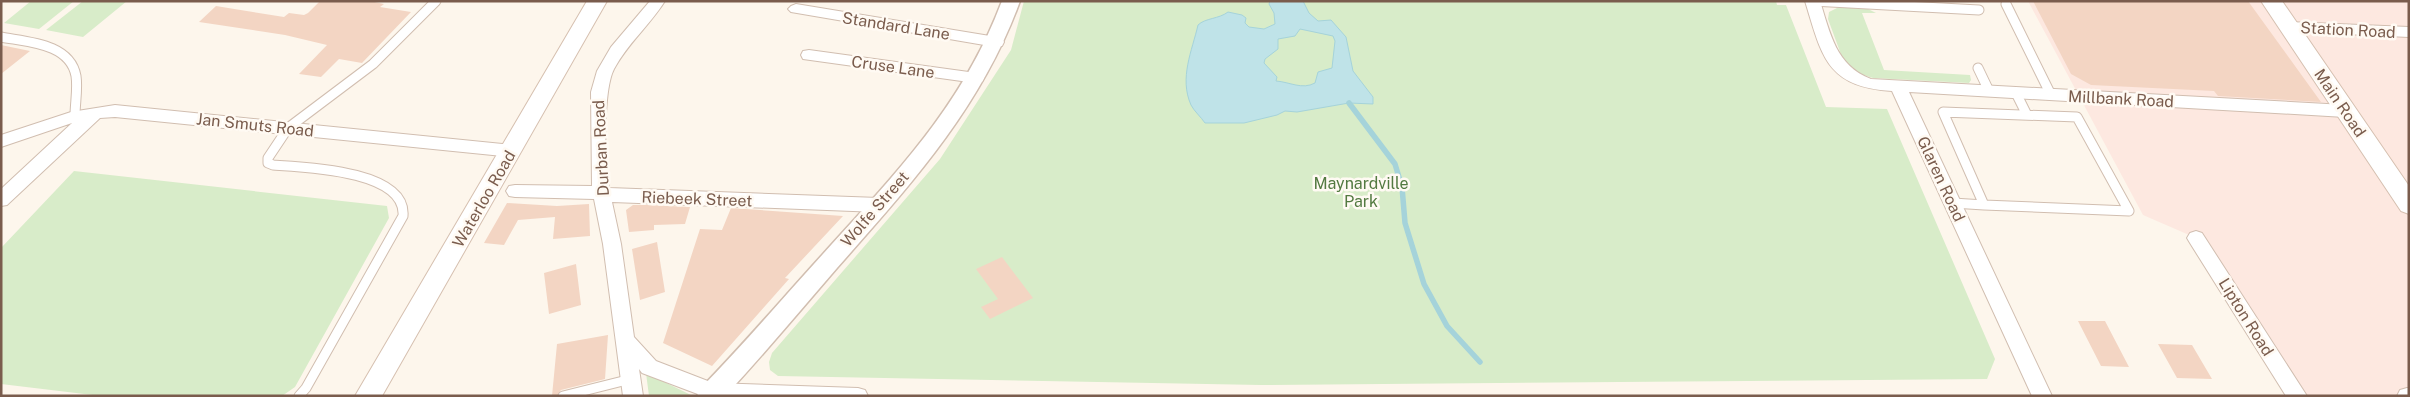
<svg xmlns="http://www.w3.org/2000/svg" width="2410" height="397" viewBox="0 0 2410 397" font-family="'Public Sans',sans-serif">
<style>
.commercial{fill:#fde8e0}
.green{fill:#d8ecc9}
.water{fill:#bfe3e8;stroke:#a5d3da;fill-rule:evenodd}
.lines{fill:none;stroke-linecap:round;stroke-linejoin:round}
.stream{stroke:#a5d3da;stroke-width:5.5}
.building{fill:#f3d5c3}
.service-casing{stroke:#d1beb0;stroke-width:11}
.minor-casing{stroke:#d1beb0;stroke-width:2}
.tertiary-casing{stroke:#d1beb0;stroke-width:3}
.secondary-casing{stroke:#d6c0b0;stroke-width:2}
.service{stroke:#fff;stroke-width:9}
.minor{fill:#fff;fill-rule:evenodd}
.tertiary{fill:#fff;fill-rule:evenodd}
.secondary{fill:#fff;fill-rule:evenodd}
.labels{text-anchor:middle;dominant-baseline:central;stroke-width:5;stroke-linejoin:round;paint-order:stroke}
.street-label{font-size:16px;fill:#7a5c4d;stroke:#fffaf3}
.park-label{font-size:16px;fill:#537a41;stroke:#fffaf3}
</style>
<rect width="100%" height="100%" fill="#fdf6ec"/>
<path class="commercial" d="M2028 1H2409V396H2297L2196 238 2143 215Z"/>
<path class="green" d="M31 1H74L39 29 4 23Z
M83 1H127L83 37 46 30Z
M1024 1H1776L1777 5H1786L1826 107 1887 109 1995 359 1987 379 1261 385 778 376 770 370 769 362 772 353 940 159 1011 50Z
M1839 7 1868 9 1876 13H1862L1884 70 1970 75 1971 80 1969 83 1873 78 1857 73 1843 60 1828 19 1829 12Z
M74 171 387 206 389 218 295 387 282 396H101L1 384V248Z
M646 373 693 396H649Z"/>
<path class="water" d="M1270 1H1303L1309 13 1318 21 1331 20 1346 37 1353 71 1373 97V104L1349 103 1297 112 1285 111 1277 115 1244 123H1205C1201 117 1194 111 1191 105 1179 78 1192 51 1198 25 1205 18 1219 19 1228 12L1242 15 1246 18 1245 23 1249 27 1264 29 1275 24 1274 13 1269 4ZM1300 29 1333 36 1335 41 1332 68 1318 72 1315 83C1302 90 1290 82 1276 81L1277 77 1264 63 1265 59 1278 49V39L1295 36Z"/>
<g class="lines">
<path class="stream" d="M1349 103 1395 164 1402 187 1405 223 1424 284 1447 326 1480 362"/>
</g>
<path class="building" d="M320 1H370L384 4 380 7 411 12 362 63 339 59 321 77 299 74 327 45 285 35 199 22 216 6 284 17 289 13 304 15 308 13Z
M2033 1H2248L2321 102 2218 96 2214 91 2091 85 2071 74Z
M1 45 30 51 1 74Z
M507 203 557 206 589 204 590 236 553 239 555 217 518 220 504 245 484 243Z
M633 205H649L690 207 685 224 654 225V230L629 232 626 210Z
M731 208 843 216 785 278 789 279 712 366 663 343 700 229 722 230Z
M657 242 665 292 640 300 632 249Z
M1002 257 1033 298 990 319 981 307 998 299 976 269Z
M576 264 581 305 549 314 544 273Z
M2078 321H2105L2129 367 2101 366Z
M608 335 605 379 561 390 557 396H552L557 344Z
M2158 344 2192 345 2212 379 2177 378Z"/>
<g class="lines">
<defs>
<path id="service" d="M1812 1 1979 10
M2006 4 2051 95
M1 37C27 42 70 43 76 76 78 89 75 103 75 116
M1978 68 1989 91
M2016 93 2027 115
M1943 112 2077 117 2129 211 1984 205Z
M1953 203 1984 205
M299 396 306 388 403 216C407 170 303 167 273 165L268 163V158L288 128 373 64 436 1
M563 396 631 379"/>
<path id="minor" d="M650 1H665C650 25 627 44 614 69 603 90 604 165 609 188L879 198 885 200 888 205 885 210 879 212 612 202 621 244 634 337 656 361 713 383 858 388 865 390 868 396H703L642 373 639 369 643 396H623L603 244 594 199 515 197 509 196 506 191 509 186 515 185 592 186 591 92 597 71 611 47Z
M1805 1H1820C1830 33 1836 66 1871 79L2345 105 2351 107 2353 111 2351 115 2345 117 1909 92 2052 396H2032L1892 91C1826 87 1822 56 1805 1Z
M796 4 996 37 1002 38 1004 42 1002 46 996 47 791 12 788 9 791 6Z
M2288 22 2409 27V37L2283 31 2280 27 2283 23Z
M809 50 976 73 982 74 984 78 982 82 976 83 803 59 801 55 803 51Z
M115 105 512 145 518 147 520 151 518 155 512 157 115 117 100 118 7 205 1 206V189L72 123 1 147V135L71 112Z
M2196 231 2202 233 2307 396H2286L2190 243 2187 238 2190 233Z
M2407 388H2409V396H2397L2400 390Z"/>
<path id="tertiary" d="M1002 1H1020C981 108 911 184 837 268 800 311 764 354 725 396H697L700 389C743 345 782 299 823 254 896 173 963 105 1002 1Z"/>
<path id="secondary" d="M587 1H607L382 396H355Z
M2261 1H2282L2409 186V214L2401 211Z"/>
</defs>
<use href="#service" class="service-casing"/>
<use href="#minor" class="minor-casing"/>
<use href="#tertiary" class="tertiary-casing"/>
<use href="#secondary" class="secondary-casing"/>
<use href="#service" class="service"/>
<use href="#minor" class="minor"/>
<use href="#tertiary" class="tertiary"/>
<use href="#secondary" class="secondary"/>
</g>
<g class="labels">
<g class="street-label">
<text transform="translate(896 26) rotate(9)">Standard Lane</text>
<text transform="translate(2348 30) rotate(3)">Station Road</text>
<text transform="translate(893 67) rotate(8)">Cruse Lane</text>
<text transform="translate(2121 99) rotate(3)">Millbank Road</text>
<text transform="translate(2340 103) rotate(56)">Main Road</text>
<text transform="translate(255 125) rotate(6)">Jan Smuts Road</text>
<text transform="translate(601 148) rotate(-93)">Durban Road</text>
<text transform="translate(1941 179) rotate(65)">Glaren Road</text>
<text transform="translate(484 199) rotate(-60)">Waterloo Road</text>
<text transform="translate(697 199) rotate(2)">Riebeek Street</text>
<text transform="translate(875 209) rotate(-49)">Wolfe Street</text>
<text transform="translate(2246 317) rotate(58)">Lipton Road</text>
</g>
<g class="park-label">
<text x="1361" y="183">Maynardville<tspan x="1361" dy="18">Park</tspan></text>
</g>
</g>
<rect width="2410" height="397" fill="none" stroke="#7a5c4d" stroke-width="5"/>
</svg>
